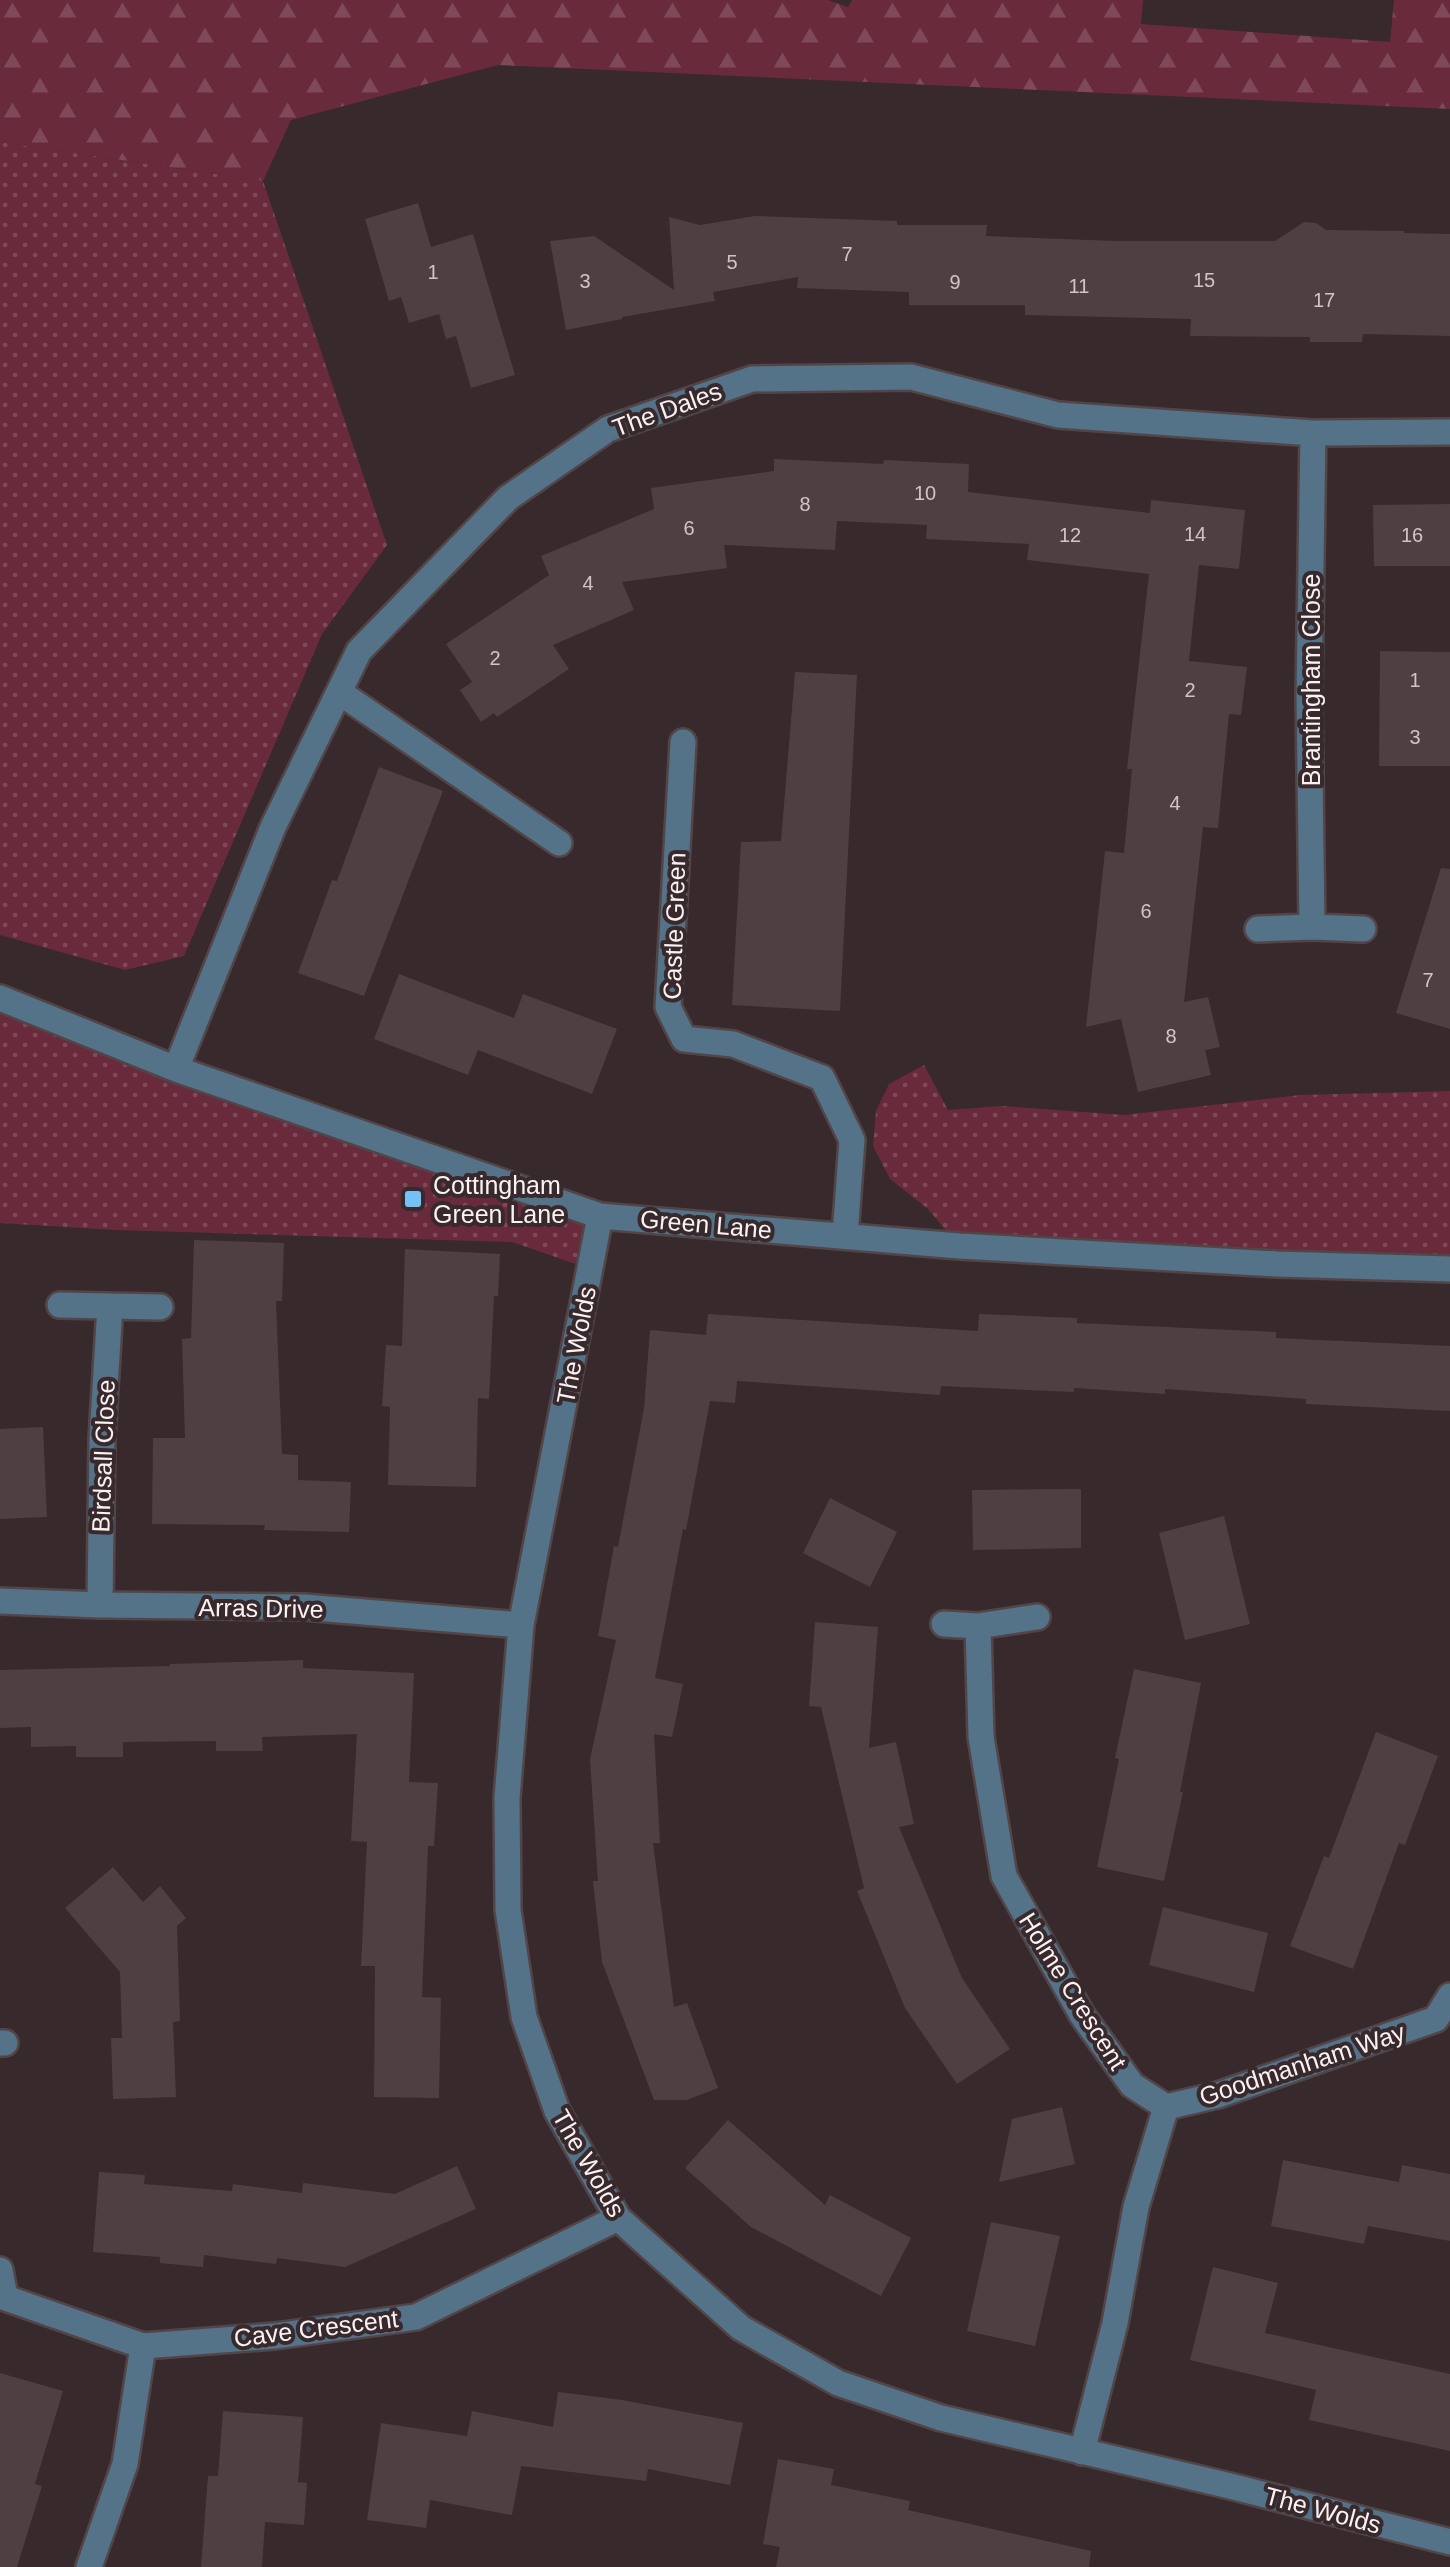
<svg xmlns="http://www.w3.org/2000/svg" width="1450" height="2567" viewBox="0 0 1450 2567" font-family="Arial,sans-serif">
<style>
.grass{fill:url(#grass-dots)}
.forest{fill:url(#forest-firs)}
.building{fill:#4f3f42}
.lines{fill:none;stroke-linecap:round;stroke-linejoin:round}
.minor-casing{stroke:#524548;stroke-width:30}
.minor{stroke:#547288;stroke-width:25}
.poi-dot{fill:#73c1f5;stroke:#37292c;stroke-width:4}
.labels{text-anchor:middle;dominant-baseline:central;stroke-width:8;stroke-linejoin:round;paint-order:stroke}
.number-label{font-size:20px;fill:#d0c4c7}
.street-label{font-size:25px;fill:#fbf1f3;stroke:#37292c}
.poi-label{font-size:25px;fill:#fbf1f3;stroke:#37292c;text-anchor:start}
</style>
<defs>
<pattern id="grass-dots" width="8" height="8" patternUnits="userSpaceOnUse" patternTransform="scale(2.5)"><rect width="8" height="8" fill="#692a3c"/><path d="M2 2h.1M6 6h.1" fill="none" stroke="#7f4959" stroke-width="1.8" stroke-linecap="round"/></pattern>
<pattern id="forest-firs" width="22" height="20" patternUnits="userSpaceOnUse" patternTransform="scale(2.5)"><rect width="22" height="20" fill="#692a3c"/><path d="M5 1l3.5 6h-7zM16 11l3.5 6h-7z" fill="#7f4959"/></pattern>
</defs>
<rect width="100%" height="100%" fill="#37292c"/>
<path class="grass" d="M0 142 263 181 387 545 322 634 184 956 125 970 0 935Z
M0 998 600 1216 590 1269 512 1242 115 1230 0 1223Z
M924 1065 948 1110 1002 1106 1124 1115 1300 1095 1450 1091V1269L959 1246 928 1209 890 1179 873 1146 876 1111 889 1084Z"/>
<path class="forest" d="M0 0H828L848 7 852 0H1143L1141 24 1390 42 1394 0H1450V109L498 65 291 120 263 181 0 142Z"/>
<path class="building" d="M418 203 431 247 473 234 515 375 471 388 456 336 446 339 439 314 409 323 401 297 389 301 365 219Z
M755 216 897 221V225H987L986 236 1116 241H1275L1304 222 1316 223 1326 230 1404 231V233L1450 234V336L1363 334 1362 342H1310V337L1190 336 1191 319 1025 315V305H909V292L797 288 798 277 713 292 715 301 622 317V319L566 330 550 241 594 236 674 290 669 217 700 225Z
M774 459 883 464 884 460 969 464 968 492 1150 513 1151 500 1245 510 1239 569 1199 565 1189 661 1247 667 1241 715 1229 714 1218 828 1203 827 1184 1002 1208 997 1220 1047 1205 1050 1211 1075 1138 1092 1121 1019 1086 1027 1105 851 1124 853 1132 769H1127L1149 574 1027 560 1029 544 926 539 927 525 837 521 835 550 724 545 727 568 622 582 634 610 553 645 569 669 497 717 494 713 481 722 460 690 472 682 446 644 549 575 541 556 654 509 651 488 774 471Z
M1450 504V566H1374L1373 505Z
M1380 651 1450 652V766H1379Z
M795 672 857 675 840 1011 732 1005 741 842 781 841Z
M379 767 443 791 364 996 298 973 332 880 337 881Z
M1441 868 1450 869V1029L1396 1013Z
M399 974 514 1018 523 994 617 1029 592 1094 478 1050 468 1075 374 1039Z
M194 1240 284 1243 282 1301H276L282 1454 298 1455V1480L351 1482 349 1532 264 1530 265 1525 152 1524 153 1438H185L182 1339 191 1338Z
M405 1249 500 1254 498 1296H494L489 1399 478 1398 476 1487 388 1485 390 1407 382 1406 386 1345 402 1346Z
M708 1314 978 1331 979 1314 1077 1318V1323L1276 1332V1338L1450 1346V1411L1306 1404V1399L1165 1389V1394L1074 1388V1392L941 1386 940 1395 737 1381 735 1403 710 1401 686 1530 683 1529 655 1678 683 1684 672 1737 654 1734 660 1843H653L674 2007 687 2003 718 2088 687 2100H654L602 1962 593 1881H598L590 1759 616 1640 598 1636 614 1546 618 1547 644 1408 650 1330 706 1335Z
M43 1427 47 1517 0 1519V1429Z
M1062 1489H1081V1548L973 1550 972 1490Z
M830 1498 897 1532 870 1587 803 1553Z
M1224 1516 1250 1624 1185 1640 1159 1533Z
M815 1622 878 1627 869 1748 896 1742 914 1824 899 1827 962 1978 1010 2049 957 2084 905 2008 857 1891 864 1888 821 1707 809 1706Z
M303 1660V1668L414 1673 409 1782 438 1783 434 1846H428L422 1997 441 1998 439 2098 374 2097 375 1966H361L367 1842 351 1841 357 1734 262 1737 263 1751H216V1741L123 1742V1757H76V1746L31 1747V1727L0 1728V1670L170 1666V1664Z
M1134 1669 1201 1683 1180 1792H1183L1164 1881 1097 1867 1119 1759 1115 1758Z
M1376 1732 1438 1756 1405 1845 1399 1843 1353 1969 1290 1946 1324 1856 1329 1858Z
M113 1867 143 1902 160 1886 186 1918 177 1926 180 2021 173 2022 176 2097 113 2099 111 2038H122L120 1972 65 1908Z
M1163 1907 1268 1933 1254 1992 1149 1965Z
M1062 2107 1075 2164 999 2182 1012 2119Z
M728 2120 825 2205 830 2195 911 2238 881 2296 751 2227 685 2168Z
M1283 2160 1399 2182 1402 2165 1450 2174V2241L1368 2226 1364 2244 1271 2226Z
M457 2166 476 2209 345 2267 277 2258 276 2264 204 2255 203 2267 160 2263V2257L93 2252 99 2172 145 2175 144 2184 232 2191 233 2184 302 2193 303 2183 395 2194Z
M991 2222 1060 2236 1035 2346 967 2331Z
M1213 2267 1278 2283 1265 2333 1450 2374V2451L1309 2420 1316 2390 1190 2360Z
M0 2373 63 2391 35 2484 42 2486 17 2567H0Z
M558 2392 622 2400 743 2423 730 2485 648 2469 646 2481 521 2466 512 2515 430 2500 426 2528 367 2520 381 2423 467 2436 472 2411 553 2427Z
M223 2411 303 2417 298 2482 307 2483 304 2525 265 2522 262 2567H201L208 2476H218Z
M778 2459 834 2469 831 2485 910 2501 908 2510 1091 2551 1089 2567H776L780 2547 763 2544Z"/>
<g class="lines">
<defs>
<path id="minor" d="M339 692 559 843
M683 742 668 1007 684 1039 733 1044 822 1078 852 1140 845 1236
M1312 927 1309 696 1313 433
M1258 929 1312 927 1363 929
M0 998 176 1069 600 1216 959 1246 1277 1264 1450 1269
M176 1069 273 827 359 651 508 498 608 429 752 379 911 377 1058 415 1313 433 1450 432
M600 1216 521 1625 507 1798 508 1910 524 2017 557 2111 618 2218 741 2328 838 2383 941 2418 1230 2486 1450 2542
M60 1305 160 1307
M0 1601 100 1605 304 1607 521 1625
M100 1605 102 1438 110 1306
M944 1624 978 1626 1037 1617
M978 1626 981 1737 1004 1876 1082 2015 1132 2085 1166 2107 1136 2207 1115 2323 1082 2452
M0 2043H5
M1166 2107 1218 2095 1436 2019 1450 1996
M0 2270 5 2297
M0 2296 143 2346 275 2336 416 2317 618 2218
M89 2567 125 2464 143 2346"/>
</defs>
<use href="#minor" class="minor-casing"/>
<use href="#minor" class="minor"/>
</g>
<rect class="poi-dot" x="403" y="1189" width="20" height="20" rx="5"/>
<g class="labels">
<g class="number-label">
<text x="847" y="254">7</text>
<text x="732" y="262">5</text>
<text x="433" y="272">1</text>
<text x="1204" y="280">15</text>
<text x="585" y="281">3</text>
<text x="955" y="282">9</text>
<text x="1079" y="286">11</text>
<text x="1324" y="300">17</text>
<text x="925" y="493">10</text>
<text x="805" y="504">8</text>
<text x="689" y="528">6</text>
<text x="1195" y="534">14</text>
<text x="1070" y="535">12</text>
<text x="1412" y="535">16</text>
<text x="588" y="583">4</text>
<text x="495" y="658">2</text>
<text x="1415" y="680">1</text>
<text x="1190" y="690">2</text>
<text x="1415" y="737">3</text>
<text x="1175" y="803">4</text>
<text x="1146" y="911">6</text>
<text x="1428" y="980">7</text>
<text x="1171" y="1036">8</text>
</g>
<g class="street-label">
<text transform="translate(667 409) rotate(-20)">The Dales</text>
<text transform="translate(1311 680) rotate(-90)">Brantingham Close</text>
<text transform="translate(674 926) rotate(-88)">Castle Green</text>
<text transform="translate(706 1224) rotate(5)">Green Lane</text>
<text transform="translate(576 1345) rotate(-79)">The Wolds</text>
<text transform="translate(103 1456) rotate(-88)">Birdsall Close</text>
<text transform="translate(261 1608) rotate(1)">Arras Drive</text>
<text transform="translate(1073 1991) rotate(58)">Holme Crescent</text>
<text transform="translate(1302 2064) rotate(-18)">Goodmanham Way</text>
<text transform="translate(589 2163) rotate(60)">The Wolds</text>
<text transform="translate(316 2328) rotate(-7)">Cave Crescent</text>
<text transform="translate(1323 2510) rotate(15)">The Wolds</text>
</g>
<g class="poi-label">
<text x="433" y="1185">Cottingham<tspan x="433" dy="29">Green Lane</tspan></text>
</g>
</g>
</svg>
